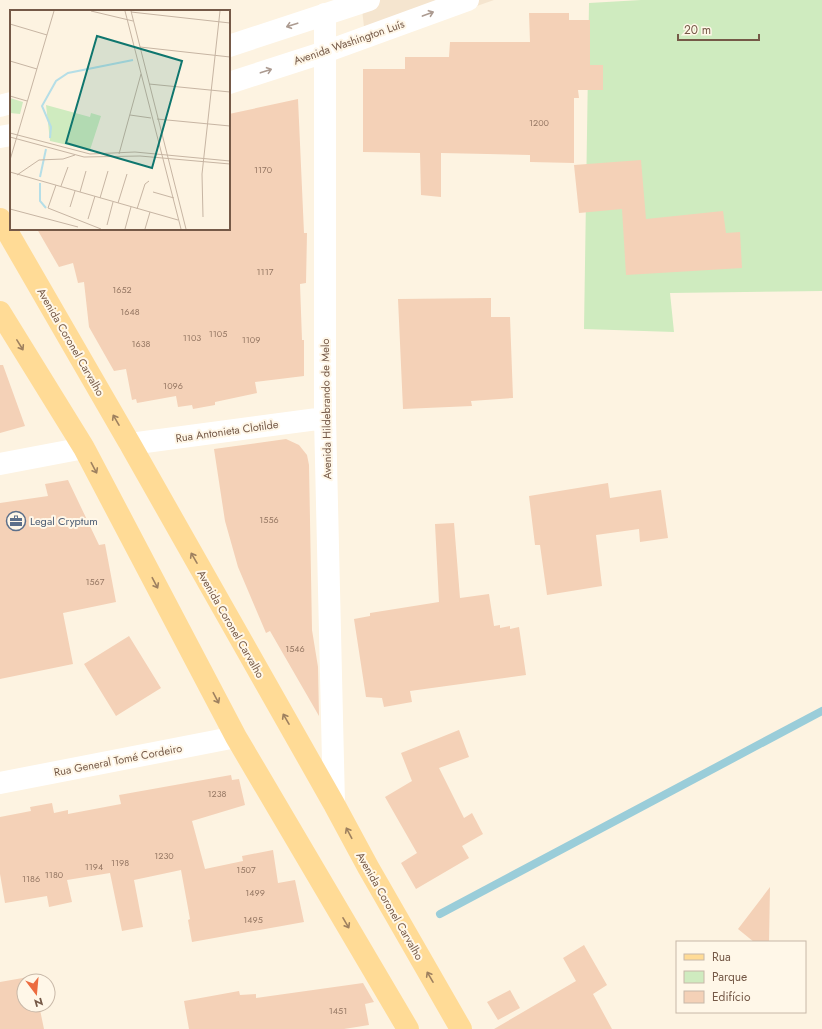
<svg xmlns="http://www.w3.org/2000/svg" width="822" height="1029" viewBox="0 0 822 1029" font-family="Jost,sans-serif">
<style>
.residential{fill:#f5e5cf}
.green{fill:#cfebbf}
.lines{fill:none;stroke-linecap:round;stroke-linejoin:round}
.stream{stroke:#9acdd9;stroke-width:8}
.building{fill:#f4d1b7}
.minor{stroke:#fff;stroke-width:22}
.tertiary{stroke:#fff;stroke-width:22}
.primary{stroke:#ffdb96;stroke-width:22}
.oneway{stroke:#ac9b91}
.oneway2{stroke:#9e805f}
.labels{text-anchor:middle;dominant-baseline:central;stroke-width:4;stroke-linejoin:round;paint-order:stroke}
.number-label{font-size:9px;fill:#957763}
.street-label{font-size:11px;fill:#755947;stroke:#fff7e8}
.service-label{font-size:11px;fill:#4e5e75;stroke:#fff7e8;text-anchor:start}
.inset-river{fill:none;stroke:#b5dee7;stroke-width:2}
.inset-road{fill:none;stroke:#c7b5a3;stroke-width:1}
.view{fill:#0f766e;fill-opacity:0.15;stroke:#0f766e;stroke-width:2}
.inset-edge{fill:none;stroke:#755947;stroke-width:2}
</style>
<rect width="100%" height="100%" fill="#fdf3e1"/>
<path class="residential" d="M361 0H494L366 45Z"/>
<path class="green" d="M641 0H822V291L670 293 674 332 584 329 589 3Z"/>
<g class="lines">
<path class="stream" d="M440 914 822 711"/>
</g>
<path class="building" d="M529 13H569V20H590V65H603V90H578L579 98H574V163L530 162V155L441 153V197L421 195 420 153 363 152V69H405V57H449L450 42H530Z
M298 99 304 233H307L306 283 300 284 302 340H304V376L255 382 257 393 215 402V405L193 409 192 405 178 407 176 396 137 403 136 399 132 400 126 369 114 371 89 327 84 282 78 283 73 263 59 267 37 229H229V224L231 223 229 216V114Z
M641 160 646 219 723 211 726 233 740 232 742 268 626 275 622 209 579 213 574 165Z
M491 298V317H510L513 398 471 401 472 406 403 409 398 299Z
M0 365H3L25 426 0 433Z
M286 439 299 445 307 455 309 465 312 630 318 667 319 716 270 631 266 633 238 567 225 521 214 449Z
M68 480 99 545 105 544 116 602 63 613 73 664 0 679V503L48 496 45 484Z
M608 483 610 498 661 490 668 538 640 542 639 529 596 535 602 586 547 595 540 545H535L529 496Z
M454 523 460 598 489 594 494 626 500 625V628L510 626V629L519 627 526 675 410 691 412 702 384 707 382 698 366 697 354 619 370 616V613L439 602 435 524Z
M129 636 161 688 116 716 84 664Z
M459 730 469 757 439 768 464 818 472 813 483 834 462 846 469 858 416 889 401 863 417 853 385 797 412 781 401 753Z
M231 775 232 780 239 779 245 805 192 821 205 869 243 861 242 856 273 850 278 883 295 880 304 922 192 942 188 920 190 919 181 870 134 880 143 927 122 931 110 873 67 880 72 902 49 907 47 896 5 903 0 874V817L31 811 30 807 52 803 54 813 68 810V814L121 804 119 795Z
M770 887 769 942H754L738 929Z
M584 945 607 985 593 994 612 1029H494L576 981 563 958Z
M34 976 35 981H24V1005H39L44 1029H0V982Z
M363 983 374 1002 365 1004 369 1025 344 1029H189L184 1001 239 991 240 995 256 994V998Z
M510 990 520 1008 498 1020 487 1002Z"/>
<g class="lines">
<path class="minor" d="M325 14V418L334 804
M130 444 325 418
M0 464 84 448
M0 783 236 737"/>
<path class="tertiary" d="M229 46 369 0
M229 83 325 52 468 0
M0 106 11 103
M0 137 11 135"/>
<path class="primary" d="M0 219 130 444 334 804 368 867 461 1029
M0 312 84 448 236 737 408 1029"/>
</g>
<defs><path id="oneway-shaft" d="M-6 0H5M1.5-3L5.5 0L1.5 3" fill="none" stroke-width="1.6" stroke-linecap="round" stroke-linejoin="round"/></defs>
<g class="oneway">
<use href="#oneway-shaft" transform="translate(428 14) rotate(-20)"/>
<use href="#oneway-shaft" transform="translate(292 25) rotate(162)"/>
<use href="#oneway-shaft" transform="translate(266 71) rotate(-18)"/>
</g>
<g class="oneway2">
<use href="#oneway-shaft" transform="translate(20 345) rotate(58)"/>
<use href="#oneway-shaft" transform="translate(116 420) rotate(-120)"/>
<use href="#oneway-shaft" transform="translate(94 468) rotate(62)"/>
<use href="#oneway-shaft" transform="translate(194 558) rotate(-120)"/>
<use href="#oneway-shaft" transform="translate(155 583) rotate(62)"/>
<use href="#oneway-shaft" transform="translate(216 698) rotate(62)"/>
<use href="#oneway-shaft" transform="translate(286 719) rotate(-120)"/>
<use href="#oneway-shaft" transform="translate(349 833) rotate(-118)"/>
<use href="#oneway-shaft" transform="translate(346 923) rotate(60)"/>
<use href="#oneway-shaft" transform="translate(430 977) rotate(-120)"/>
</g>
<defs>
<symbol id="office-ring" viewBox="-11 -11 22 22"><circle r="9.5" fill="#fff7e8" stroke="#5c6f8a" stroke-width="1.5"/><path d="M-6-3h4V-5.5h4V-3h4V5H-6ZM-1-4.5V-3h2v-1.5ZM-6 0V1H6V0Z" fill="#5c6f8a"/></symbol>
</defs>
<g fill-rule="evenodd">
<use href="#office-ring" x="5" y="510" width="22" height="22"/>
</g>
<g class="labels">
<g class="number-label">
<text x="539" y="122">1200</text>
<text x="263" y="169">1170</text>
<text x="265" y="271">1117</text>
<text x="122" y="289">1652</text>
<text x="130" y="311">1648</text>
<text x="218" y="333">1105</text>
<text x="192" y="337">1103</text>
<text x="251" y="339">1109</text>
<text x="141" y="343">1638</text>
<text x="173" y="385">1096</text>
<text x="269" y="519">1556</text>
<text x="95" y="581">1567</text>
<text x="295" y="648">1546</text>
<text x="217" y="793">1238</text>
<text x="164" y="855">1230</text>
<text x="120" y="862">1198</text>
<text x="94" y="866">1194</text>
<text x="246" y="869">1507</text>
<text x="54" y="874">1180</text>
<text x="31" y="878">1186</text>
<text x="255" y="892">1499</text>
<text x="253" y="919">1495</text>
<text x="338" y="1010">1451</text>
</g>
<g class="street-label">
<text transform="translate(349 42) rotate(-19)">Avenida Washington Luís</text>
<text transform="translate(71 342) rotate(60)">Avenida Coronel Carvalho</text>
<text transform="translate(326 409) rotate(-91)">Avenida Hildebrando de Melo</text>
<text transform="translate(227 431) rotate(-8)">Rua Antonieta Clotilde</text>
<text transform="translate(231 624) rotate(60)">Avenida Coronel Carvalho</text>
<text transform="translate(118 760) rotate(-11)">Rua General Tomé Cordeiro</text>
<text transform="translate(390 906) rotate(60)">Avenida Coronel Carvalho</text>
</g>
<g class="service-label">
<text x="30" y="521">Legal Cryptum</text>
</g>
</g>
<g transform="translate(10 10)">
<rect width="220" height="220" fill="#fdf3e1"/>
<path d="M0 88 13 92 10 104 0 103ZM36 95 80 107 81 103 91 106 80 140 40 131Z" fill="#cfebbf"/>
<path class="inset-river" d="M40 128 41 117 32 96 46 71 58 63 123 50M30 167 36 139M30 173V191L36 198"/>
<path class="inset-road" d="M81 1 123 11M115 1 171 219M121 1 176 219M121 2 220 13M0 14 37 25M130 37 220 47M0 51 27 59M139 74 220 82M0 86 17 91M120 105 141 108M147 109 220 116M0 123 80 144 125 142 220 151M0 127 74 147 130 146 220 154M109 144 131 64M0 150 44 1M0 162 168 210M7 165 29 150 53 149 65 145M46 175 38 198 91 219M51 176 58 157M70 182 76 161M143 182 164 188M90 188 98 161M108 193 117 164M60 197 65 181M0 199 68 217M127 199 135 174 139 171M193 207 192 164 210 1M78 209 85 186M97 215 103 192M115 219 121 197M135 219 140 202"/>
<path class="view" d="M87 26 172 51 142 158 56 133Z"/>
<rect width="220" height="220" class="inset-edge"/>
</g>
<rect x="676" y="941" width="130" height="72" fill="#fff7e8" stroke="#c8b8a8"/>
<rect x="684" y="954" width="20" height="6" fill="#ffdb96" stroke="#c8b8a8"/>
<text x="712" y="961" font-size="12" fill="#755947">Rua</text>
<rect x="684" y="971" width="20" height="12" fill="#cfebbf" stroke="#c8b8a8"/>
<text x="712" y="981" font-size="12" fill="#755947">Parque</text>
<rect x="684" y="991" width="20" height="12" fill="#f4d1b7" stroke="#c8b8a8"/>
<text x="712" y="1001" font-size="12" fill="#755947">Edifício</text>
<g transform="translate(36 993) rotate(164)"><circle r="19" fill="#fff7e8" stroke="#c8b8a8"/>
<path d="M0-3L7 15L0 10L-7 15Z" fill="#ec6c40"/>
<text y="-6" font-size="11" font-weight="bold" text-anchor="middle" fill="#755947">N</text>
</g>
<path d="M678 34v6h81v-6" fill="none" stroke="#755947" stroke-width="2"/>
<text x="684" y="34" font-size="12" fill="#755947" stroke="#fff7e8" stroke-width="3" paint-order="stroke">20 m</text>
</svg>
